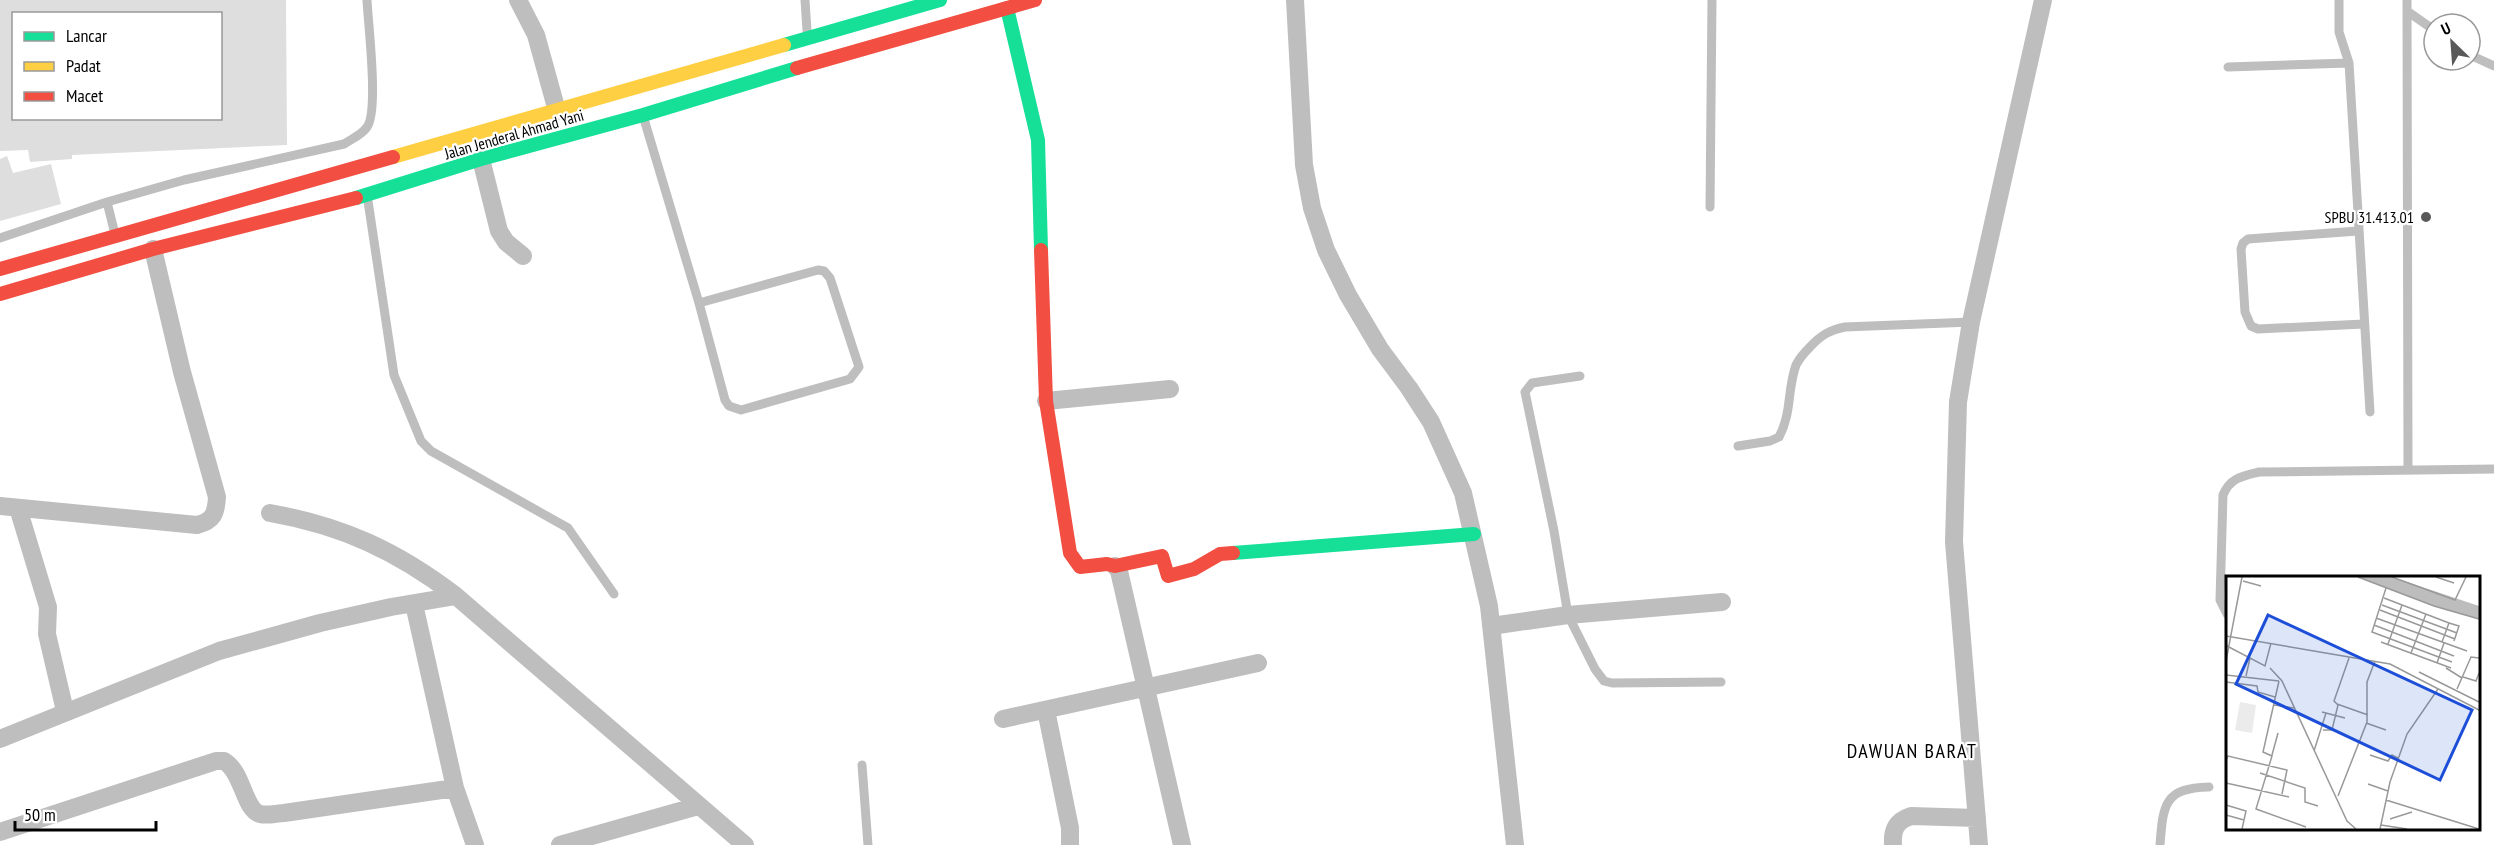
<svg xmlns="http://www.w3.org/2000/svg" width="2494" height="845" viewBox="0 0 2494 845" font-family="'PT Sans Narrow',sans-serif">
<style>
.building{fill:#dedede;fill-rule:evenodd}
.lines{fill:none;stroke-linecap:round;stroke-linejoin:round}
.lane{stroke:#bebebe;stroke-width:9}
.street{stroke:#bebebe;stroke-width:18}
.fast{stroke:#16e098;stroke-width:14}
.slow{stroke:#ffcf43;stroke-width:14}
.jam{stroke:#f24e42;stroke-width:14}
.poi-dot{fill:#595959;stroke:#fff;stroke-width:2}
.labels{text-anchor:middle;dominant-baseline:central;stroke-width:4.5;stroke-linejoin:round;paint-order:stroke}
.street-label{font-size:16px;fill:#000;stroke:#fff}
.poi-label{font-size:16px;fill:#000;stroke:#fff;text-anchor:end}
.quarter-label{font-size:20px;letter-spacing:1.5px;fill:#000;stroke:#fff}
.inset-road{fill:none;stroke:#999;stroke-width:1.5}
.view{fill:#1d4ed8;fill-opacity:0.15;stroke:#1d4ed8;stroke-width:3}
.inset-edge{fill:none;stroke:#000;stroke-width:3}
</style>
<rect width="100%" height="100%" fill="#fff"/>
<path class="building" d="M0 0H286L287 145 72 155V159L30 162 28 150 0 151ZM14 14H220V118H14Z
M7 156 13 173 51 164 61 204 0 221V159Z"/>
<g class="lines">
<path class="lane" d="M805 0 807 31
M2339 0V32L2349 63 2370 412
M2407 0 2408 470
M2407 11 2434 30
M2470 55 2494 66
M2228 67 2349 63
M644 119 699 303 725 400 729 406 741 410 850 379 859 367 830 278 824 271 818 270 699 303
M368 201 394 375 421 441 431 451 568 528 614 594
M107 202 114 230
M1710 207 1712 0
M2358 231 2248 239 2243 243 2241 249 2245 312 2251 326 2258 329 2364 324
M0 238 107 202 184 180 344 144C351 139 362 135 367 127 379 111 368 23 367 0
M1580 376 1532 383 1525 392 1554 531 1568 615 1595 669 1604 681 1612 683 1721 682
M1738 446 1770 441 1779 437C1792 413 1787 390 1796 365 1799 359 1805 352 1810 347 1821 335 1830 330 1845 327L1971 322
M2227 614 2220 600 2223 495C2230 478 2242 476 2259 472L2494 469
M862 765 868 845
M2160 845C2163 805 2164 788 2209 787"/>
<path class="street" d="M518 0 536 35 557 111
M1295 0 1304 165 1312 208 1326 250 1348 295 1380 349 1409 388 1431 422 1463 493 1489 606 1515 845
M481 159 499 231 506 242 523 256
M1046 401 1170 389
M0 506 197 525C213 521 216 514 217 497L182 372 153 249
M18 508 48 607 47 634 65 711
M270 513C343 526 397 551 456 596L745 845
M1115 566 1119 571 1182 845
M414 604 455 788 475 845
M1491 626 1568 615 1722 602
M1046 710 1070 828V845
M1003 719 1258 663
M0 739 219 651 320 623 391 607 456 596
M0 832 216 761H224C243 772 244 810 260 814 268 816 277 813 284 813L455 788
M560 845 698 806
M1893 845C1892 830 1896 821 1911 816L1977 818
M1979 845 1954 542 1958 402 1971 322 2043 0"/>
<path class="fast" d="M1007 8 1038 140 1041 250
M784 45 940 0
M356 198 481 159 643 115 797 68
M1233 553 1474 534"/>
<path class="slow" d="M393 157 784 45"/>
<path class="jam" d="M797 68 1035 0
M1041 250 1046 401 1070 553 1080 567 1107 564 1115 566 1162 556 1168 576 1194 569 1220 554 1233 553
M0 269 393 157
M0 294 153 249 356 198"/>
</g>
<circle class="poi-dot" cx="2426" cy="217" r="6"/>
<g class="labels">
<g class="street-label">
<text transform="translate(514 134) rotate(-16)">Jalan Jenderal Ahmad Yani</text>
</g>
<g class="poi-label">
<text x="2414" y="217">SPBU 31.413.01</text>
</g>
<g class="quarter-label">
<text x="1912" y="751">DAWUAN BARAT</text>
</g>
</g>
<g transform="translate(2226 576)">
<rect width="254" height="254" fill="#fff"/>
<path d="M14 126 30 129 26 157 9 154Z" fill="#ebebeb"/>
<path d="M132 1H166L253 30V43L208 30Z" fill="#bdbdbd"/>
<path class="inset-road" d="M132 1 208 30 253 43M166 1 229 24 240 1M210 1 228 7M17 5 35 10M160 12 146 56 226 86M158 22 223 47 216 66M156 29 231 57M154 34 229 63M150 42 241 75M223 47 233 50 228 65M148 49 228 80M0 60 164 88 253 134M155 66 225 92M162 68 176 29M1 70 39 90 45 67M185 77 200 38M0 85 16 1M211 87 218 67M44 92 56 105 121 245 130 253M220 92 236 102M193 96 253 126M0 99 53 105M20 100 24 82M237 101 250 105 253 97M53 105 37 176 46 180 30 233 80 251M0 106 31 110 32 116 49 121M231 113 245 81 253 82M111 128 142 139M48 129 68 132M96 136 119 142M140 147 160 154M97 154H106L112 129 108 125 123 82M88 175 100 137M46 179 52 157M144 179 162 185 166 179 172 182M0 184 2 180 61 194 56 218M34 197 79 212V226L92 230M0 207 63 221M142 208 162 215M112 220 141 146V106L149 85M160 224 253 253M0 229 20 235 16 253M0 239 18 244M164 243 186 236M155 249 181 253M154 253 164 206 181 158 212 113"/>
<path class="view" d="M42 39 246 134 214 204 10 108Z"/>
<rect width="254" height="254" class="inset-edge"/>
</g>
<rect x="12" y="12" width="210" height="108" fill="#ffffff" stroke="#999999" stroke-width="1.5"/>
<rect x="24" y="32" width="30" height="9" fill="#16e098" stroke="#999999" stroke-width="1.5"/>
<text x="66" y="42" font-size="18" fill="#000000">Lancar</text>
<rect x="24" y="62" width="30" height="9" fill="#ffcf43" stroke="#999999" stroke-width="1.5"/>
<text x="66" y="72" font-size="18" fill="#000000">Padat</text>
<rect x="24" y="92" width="30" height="9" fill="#f24e42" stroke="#999999" stroke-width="1.5"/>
<text x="66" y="102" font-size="18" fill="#000000">Macet</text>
<g transform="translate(2452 42) rotate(335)"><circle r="28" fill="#ffffff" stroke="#999999" stroke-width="1.5"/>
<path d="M0-4.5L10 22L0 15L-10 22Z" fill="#595959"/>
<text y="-9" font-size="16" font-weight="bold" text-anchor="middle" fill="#000000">U</text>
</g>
<path d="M15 821v9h141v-9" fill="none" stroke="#000000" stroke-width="3"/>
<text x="24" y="821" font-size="18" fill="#000000" stroke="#ffffff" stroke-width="4.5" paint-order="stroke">50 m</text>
</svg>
